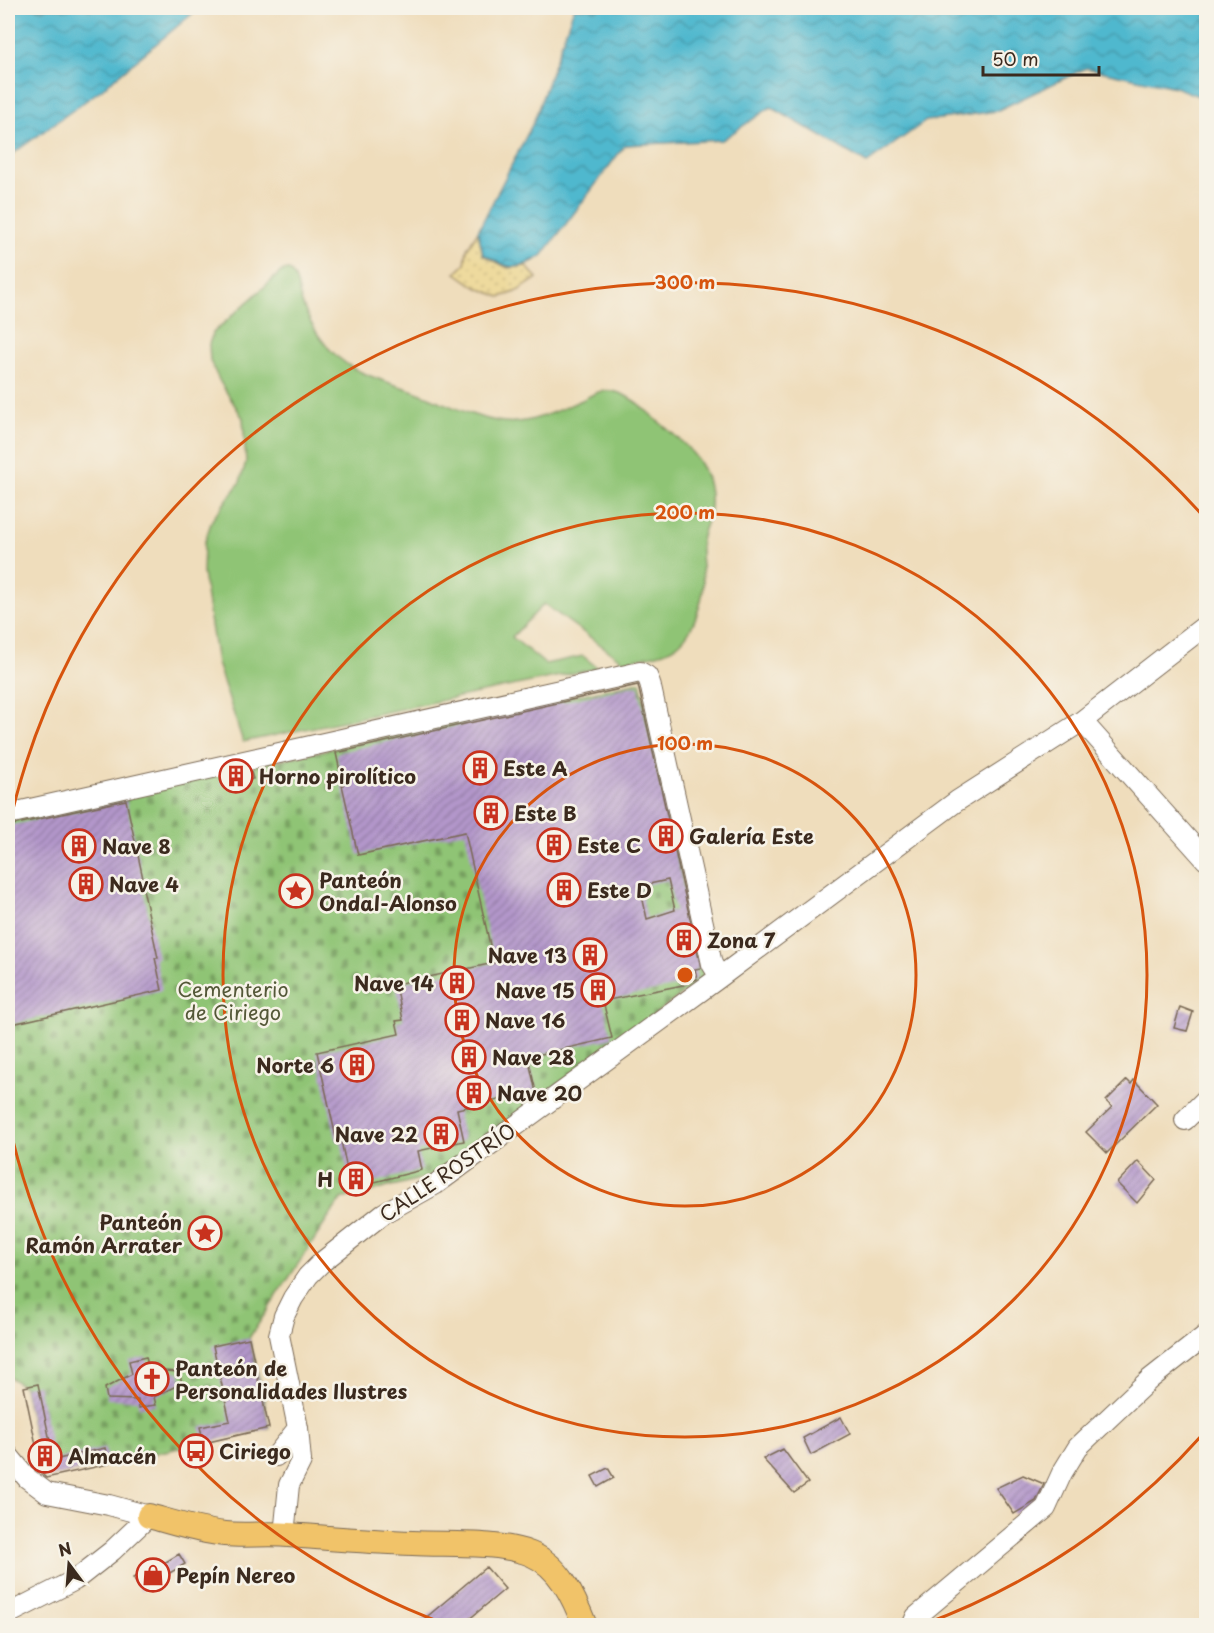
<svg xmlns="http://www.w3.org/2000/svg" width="1214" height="1633" viewBox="0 0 1214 1633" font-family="'Playpen Sans',sans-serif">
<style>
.sand{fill:url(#sand-dots);stroke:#94825e;stroke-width:1.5}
.cemetery{fill:url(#cemetery-stones);stroke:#65774a;stroke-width:1.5}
.park{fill:#8fc475;stroke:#65774a;stroke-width:1.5}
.water{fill:url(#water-waves);stroke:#467176;stroke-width:1.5}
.building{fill:url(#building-hatch);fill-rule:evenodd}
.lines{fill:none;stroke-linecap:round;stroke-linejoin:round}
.minor-casing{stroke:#7a6955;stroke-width:22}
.major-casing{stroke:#7a6955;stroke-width:26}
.minor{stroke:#fff;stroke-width:20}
.major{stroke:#f1c369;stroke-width:24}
.ring{fill:none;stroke:#d7540e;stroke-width:3}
.labels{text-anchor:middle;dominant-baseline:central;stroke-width:5;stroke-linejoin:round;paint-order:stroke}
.poi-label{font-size:20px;font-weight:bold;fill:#3b2a1e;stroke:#f7f3e8;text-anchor:start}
.park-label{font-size:20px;fill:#545838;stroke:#f7f3e8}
.street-label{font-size:20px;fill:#3b2a1e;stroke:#f7f3e8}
.centre{fill:#d7540e;stroke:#f7f3e8;stroke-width:3}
.ring-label{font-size:18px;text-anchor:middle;font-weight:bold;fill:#d7540e;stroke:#f7f3e8;stroke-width:5;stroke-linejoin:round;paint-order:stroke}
</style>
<defs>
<pattern id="sand-dots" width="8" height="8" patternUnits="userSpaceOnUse" patternTransform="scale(1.5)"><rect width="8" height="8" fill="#eeda9e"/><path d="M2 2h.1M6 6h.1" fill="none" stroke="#cdbb88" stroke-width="1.8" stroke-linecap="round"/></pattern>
<pattern id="cemetery-stones" width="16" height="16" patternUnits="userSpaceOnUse" patternTransform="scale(1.5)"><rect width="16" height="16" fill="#8fc475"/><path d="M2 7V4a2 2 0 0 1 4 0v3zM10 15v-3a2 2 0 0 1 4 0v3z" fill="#769f5f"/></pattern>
<pattern id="water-waves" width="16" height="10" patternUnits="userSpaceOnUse" patternTransform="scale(1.5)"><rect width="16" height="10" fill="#50b8ce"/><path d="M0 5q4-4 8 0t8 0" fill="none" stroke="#4496a7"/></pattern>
<pattern id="building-hatch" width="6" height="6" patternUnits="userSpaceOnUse" patternTransform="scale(1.5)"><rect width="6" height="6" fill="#b397cb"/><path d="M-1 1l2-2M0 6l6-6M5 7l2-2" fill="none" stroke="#937ba4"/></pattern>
</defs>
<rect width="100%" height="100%" fill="#f7f3e8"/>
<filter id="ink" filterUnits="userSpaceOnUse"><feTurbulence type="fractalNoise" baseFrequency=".0167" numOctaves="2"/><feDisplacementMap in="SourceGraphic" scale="12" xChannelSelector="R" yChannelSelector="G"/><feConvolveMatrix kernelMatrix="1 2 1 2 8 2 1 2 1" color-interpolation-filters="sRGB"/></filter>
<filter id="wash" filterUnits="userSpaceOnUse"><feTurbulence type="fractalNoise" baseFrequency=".008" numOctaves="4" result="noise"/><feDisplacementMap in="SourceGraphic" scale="24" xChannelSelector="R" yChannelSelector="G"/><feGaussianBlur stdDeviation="1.35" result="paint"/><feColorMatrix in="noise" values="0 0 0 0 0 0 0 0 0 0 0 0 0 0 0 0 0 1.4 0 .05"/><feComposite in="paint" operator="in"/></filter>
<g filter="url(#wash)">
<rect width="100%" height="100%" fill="#efddbc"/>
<path class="sand" d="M478 231 483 255 508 268 526 266 537 278 516 292 500 297 476 287 456 273 465 264 467 249Z"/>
<path class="cemetery" d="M640 682 704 978 432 1176 341 1199 249 1338 262 1390 269 1428 43 1478 24 1387 8 1376V819Z"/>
<path class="park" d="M289 270C298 278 298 291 302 303 312 329 329 355 355 369 373 379 395 384 414 391 441 401 475 419 504 422 530 425 558 410 582 400 588 397 596 392 602 391 620 388 638 403 650 414 681 442 714 461 710 508 709 520 702 530 701 542 700 562 706 582 701 601 687 652 670 652 623 661L544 604 512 637 545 664 583 656 598 668 243 742 217 663 203 573 204 544 212 520 240 482 246 462 243 418 220 382 210 361 209 344 213 333 282 271Z"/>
<path class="water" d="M8 8H199L102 89 8 157Z
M574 8H1206V99L1175 87 1086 68 996 111 926 121 867 163 771 107 722 140 625 145 542 256C514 273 510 269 483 254L478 231 534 121Z"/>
<g id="blocks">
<path class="building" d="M638 685 701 968 695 969 697 979 683 985 603 1001 612 1038 528 1057 536 1092 457 1109 464 1141 418 1151 422 1170 347 1189 344 1175 348 1174 344 1155 341 1141 337 1142 317 1052 399 1034 396 1021 403 1020 396 984 494 963 465 832 358 855 342 785H343L336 753ZM668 880 675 910 647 919 640 886Z
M251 772 253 779 222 785 221 778Z
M126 800 144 883 142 884 158 958H155L162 990 12 1024 8 1003V826Z
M1180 1007 1193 1012 1187 1031 1174 1028Z
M1127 1080 1131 1084 1134 1080 1157 1104 1107 1153 1086 1132 1112 1107 1106 1101Z
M1138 1161 1156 1180 1137 1203 1117 1183Z
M249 1338 269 1428 204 1443 200 1427 230 1421 213 1346Z
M146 1357 149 1370 179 1372 182 1383 154 1397 156 1405 148 1406 139 1408 138 1400 107 1399 105 1388 132 1374 129 1361Z
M38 1384 54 1460 105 1448 109 1464 46 1478 42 1474 24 1387Z
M841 1417 850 1434 811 1455 803 1438Z
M783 1449 808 1483 794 1493 763 1459Z
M608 1468 614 1478 598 1487 592 1476Z
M1023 1475 1044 1484 1036 1501 1014 1514 996 1488Z
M179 1554 185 1564 141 1590 133 1578 155 1565 156 1568Z
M486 1567 505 1589 461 1626H416Z"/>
</g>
</g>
<g filter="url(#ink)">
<use href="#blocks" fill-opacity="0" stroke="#7a6955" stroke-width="1.5"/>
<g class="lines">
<defs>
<path id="minor" d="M1082 721 1206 860
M8 814 640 672 647 676 650 683 712 964 720 977
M1185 1120 1206 1099
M8 1455 27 1478 47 1493 109 1505 149 1516
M276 1456 298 1428
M284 1535 289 1485 301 1461 298 1428 279 1335 284 1316 293 1298 308 1276 322 1262 384 1213 436 1184 720 977 957 801 1082 721 1206 625
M8 1614 75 1580 112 1551 149 1516
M912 1626 916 1617 1046 1508 1062 1473 1078 1447 1150 1379 1206 1335"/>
<path id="major" d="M149 1516C174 1523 199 1531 225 1534 246 1536 268 1533 289 1535 330 1538 371 1542 413 1543 448 1545 498 1541 531 1554 560 1566 574 1598 585 1626"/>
</defs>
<use href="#minor" class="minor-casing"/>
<use href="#major" class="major-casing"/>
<use href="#minor" class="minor"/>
<use href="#major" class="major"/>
</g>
</g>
<g class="ring">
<circle cx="685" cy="975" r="231"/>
<circle cx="685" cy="975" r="462"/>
<path d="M1203 1434A692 692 0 0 1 922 1625M448 1625A692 692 0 0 1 8 1119M8 831A692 692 0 0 1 1203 516"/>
</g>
<defs>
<symbol id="building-ring" viewBox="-11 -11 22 22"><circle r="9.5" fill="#f7f3e8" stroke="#c8321e" stroke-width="1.5"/><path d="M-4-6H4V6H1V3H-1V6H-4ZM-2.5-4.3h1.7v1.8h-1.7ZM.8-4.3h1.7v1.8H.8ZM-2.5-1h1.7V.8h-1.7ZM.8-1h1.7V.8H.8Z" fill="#c8321e"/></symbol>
<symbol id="sight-ring" viewBox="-11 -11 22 22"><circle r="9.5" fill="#f7f3e8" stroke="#c8321e" stroke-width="1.5"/><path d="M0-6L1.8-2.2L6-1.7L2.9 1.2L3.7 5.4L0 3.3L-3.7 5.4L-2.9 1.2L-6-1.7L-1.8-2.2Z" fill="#c8321e"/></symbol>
<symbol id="church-ring" viewBox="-11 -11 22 22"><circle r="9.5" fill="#f7f3e8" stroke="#c8321e" stroke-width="1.5"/><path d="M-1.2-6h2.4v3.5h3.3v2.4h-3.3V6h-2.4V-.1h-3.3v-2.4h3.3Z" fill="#c8321e"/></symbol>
<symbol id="bus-ring" viewBox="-11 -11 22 22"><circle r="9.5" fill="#f7f3e8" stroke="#c8321e" stroke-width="1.5"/><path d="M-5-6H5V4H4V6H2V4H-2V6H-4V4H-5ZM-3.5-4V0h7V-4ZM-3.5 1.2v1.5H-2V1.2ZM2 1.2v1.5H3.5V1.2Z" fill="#c8321e"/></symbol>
<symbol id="shop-ring" viewBox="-11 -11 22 22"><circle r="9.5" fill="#f7f3e8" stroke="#c8321e" stroke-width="1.5"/><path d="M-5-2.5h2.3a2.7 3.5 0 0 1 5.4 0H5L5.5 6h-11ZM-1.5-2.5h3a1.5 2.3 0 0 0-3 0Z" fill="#c8321e"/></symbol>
</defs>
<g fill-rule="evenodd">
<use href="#building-ring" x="461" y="749" width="38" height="38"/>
<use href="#building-ring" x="217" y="757" width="38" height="38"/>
<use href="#building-ring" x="472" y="794" width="38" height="38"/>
<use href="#building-ring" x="647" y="817" width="38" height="38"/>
<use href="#building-ring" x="535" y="826" width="38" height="38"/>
<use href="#building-ring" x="60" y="827" width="38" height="38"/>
<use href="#building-ring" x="67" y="865" width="38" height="38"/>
<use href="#building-ring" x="545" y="871" width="38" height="38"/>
<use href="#sight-ring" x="277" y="872" width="38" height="38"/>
<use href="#building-ring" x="665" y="921" width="38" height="38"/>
<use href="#building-ring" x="571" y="936" width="38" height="38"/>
<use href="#building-ring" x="438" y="964" width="38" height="38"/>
<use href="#building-ring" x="579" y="971" width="38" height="38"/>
<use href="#building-ring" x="443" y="1001" width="38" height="38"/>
<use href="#building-ring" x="450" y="1038" width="38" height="38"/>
<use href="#building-ring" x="338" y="1046" width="38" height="38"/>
<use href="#building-ring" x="455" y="1074" width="38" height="38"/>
<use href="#building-ring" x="422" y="1115" width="38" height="38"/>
<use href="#building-ring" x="337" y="1160" width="38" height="38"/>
<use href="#sight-ring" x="186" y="1214" width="38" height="38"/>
<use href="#church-ring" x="133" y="1360" width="38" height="38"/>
<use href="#bus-ring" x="177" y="1432" width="38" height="38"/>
<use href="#building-ring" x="26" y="1437" width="38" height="38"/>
<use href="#shop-ring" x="134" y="1556" width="38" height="38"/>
</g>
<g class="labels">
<g class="poi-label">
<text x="503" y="768">Este A</text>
<text x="259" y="776">Horno pirolítico</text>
<text x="514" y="813">Este B</text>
<text x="689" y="836">Galería Este</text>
<text x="577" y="845">Este C</text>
<text x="102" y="846">Nave 8</text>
<text x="319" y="880">Panteón<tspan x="319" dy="23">Ondal-Alonso</tspan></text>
<text x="109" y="884">Nave 4</text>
<text x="587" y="890">Este D</text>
<text x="707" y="940">Zona 7</text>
<text x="567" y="955" text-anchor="end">Nave 13</text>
<text x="434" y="983" text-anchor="end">Nave 14</text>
<text x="575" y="990" text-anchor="end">Nave 15</text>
<text x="485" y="1020">Nave 16</text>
<text x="492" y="1057">Nave 28</text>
<text x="334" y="1065" text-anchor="end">Norte 6</text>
<text x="497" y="1093">Nave 20</text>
<text x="418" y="1134" text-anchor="end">Nave 22</text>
<text x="333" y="1179" text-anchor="end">H</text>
<text x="182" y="1222" text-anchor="end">Panteón<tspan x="182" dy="23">Ramón Arrater</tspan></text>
<text x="175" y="1368">Panteón de<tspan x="175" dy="23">Personalidades Ilustres</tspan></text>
<text x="219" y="1451">Ciriego</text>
<text x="68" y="1456">Almacén</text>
<text x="176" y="1575">Pepín Nereo</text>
</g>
<g class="park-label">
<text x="233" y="989">Cementerio<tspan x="233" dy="23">de Ciriego</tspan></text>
</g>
<g class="street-label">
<text transform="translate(447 1172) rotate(-34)">CALLE ROSTRÍO</text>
</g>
</g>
<circle cx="685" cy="975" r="9" class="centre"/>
<g class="ring-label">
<text x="685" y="289">300 m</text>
<text x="685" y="519">200 m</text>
<text x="685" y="750">100 m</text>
</g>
<rect width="1214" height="1633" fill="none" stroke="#f7f3e8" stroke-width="30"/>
<g transform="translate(69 1564) rotate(344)" stroke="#f7f3e8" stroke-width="4.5" paint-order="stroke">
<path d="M0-4.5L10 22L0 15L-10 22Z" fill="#3b2a1e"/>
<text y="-9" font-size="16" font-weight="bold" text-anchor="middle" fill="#3b2a1e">N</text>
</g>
<path d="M983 66v9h116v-9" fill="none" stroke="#3b2a1e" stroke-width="3"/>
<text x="992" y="66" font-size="18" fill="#3b2a1e" stroke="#f7f3e8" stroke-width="4.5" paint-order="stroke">50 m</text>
</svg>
